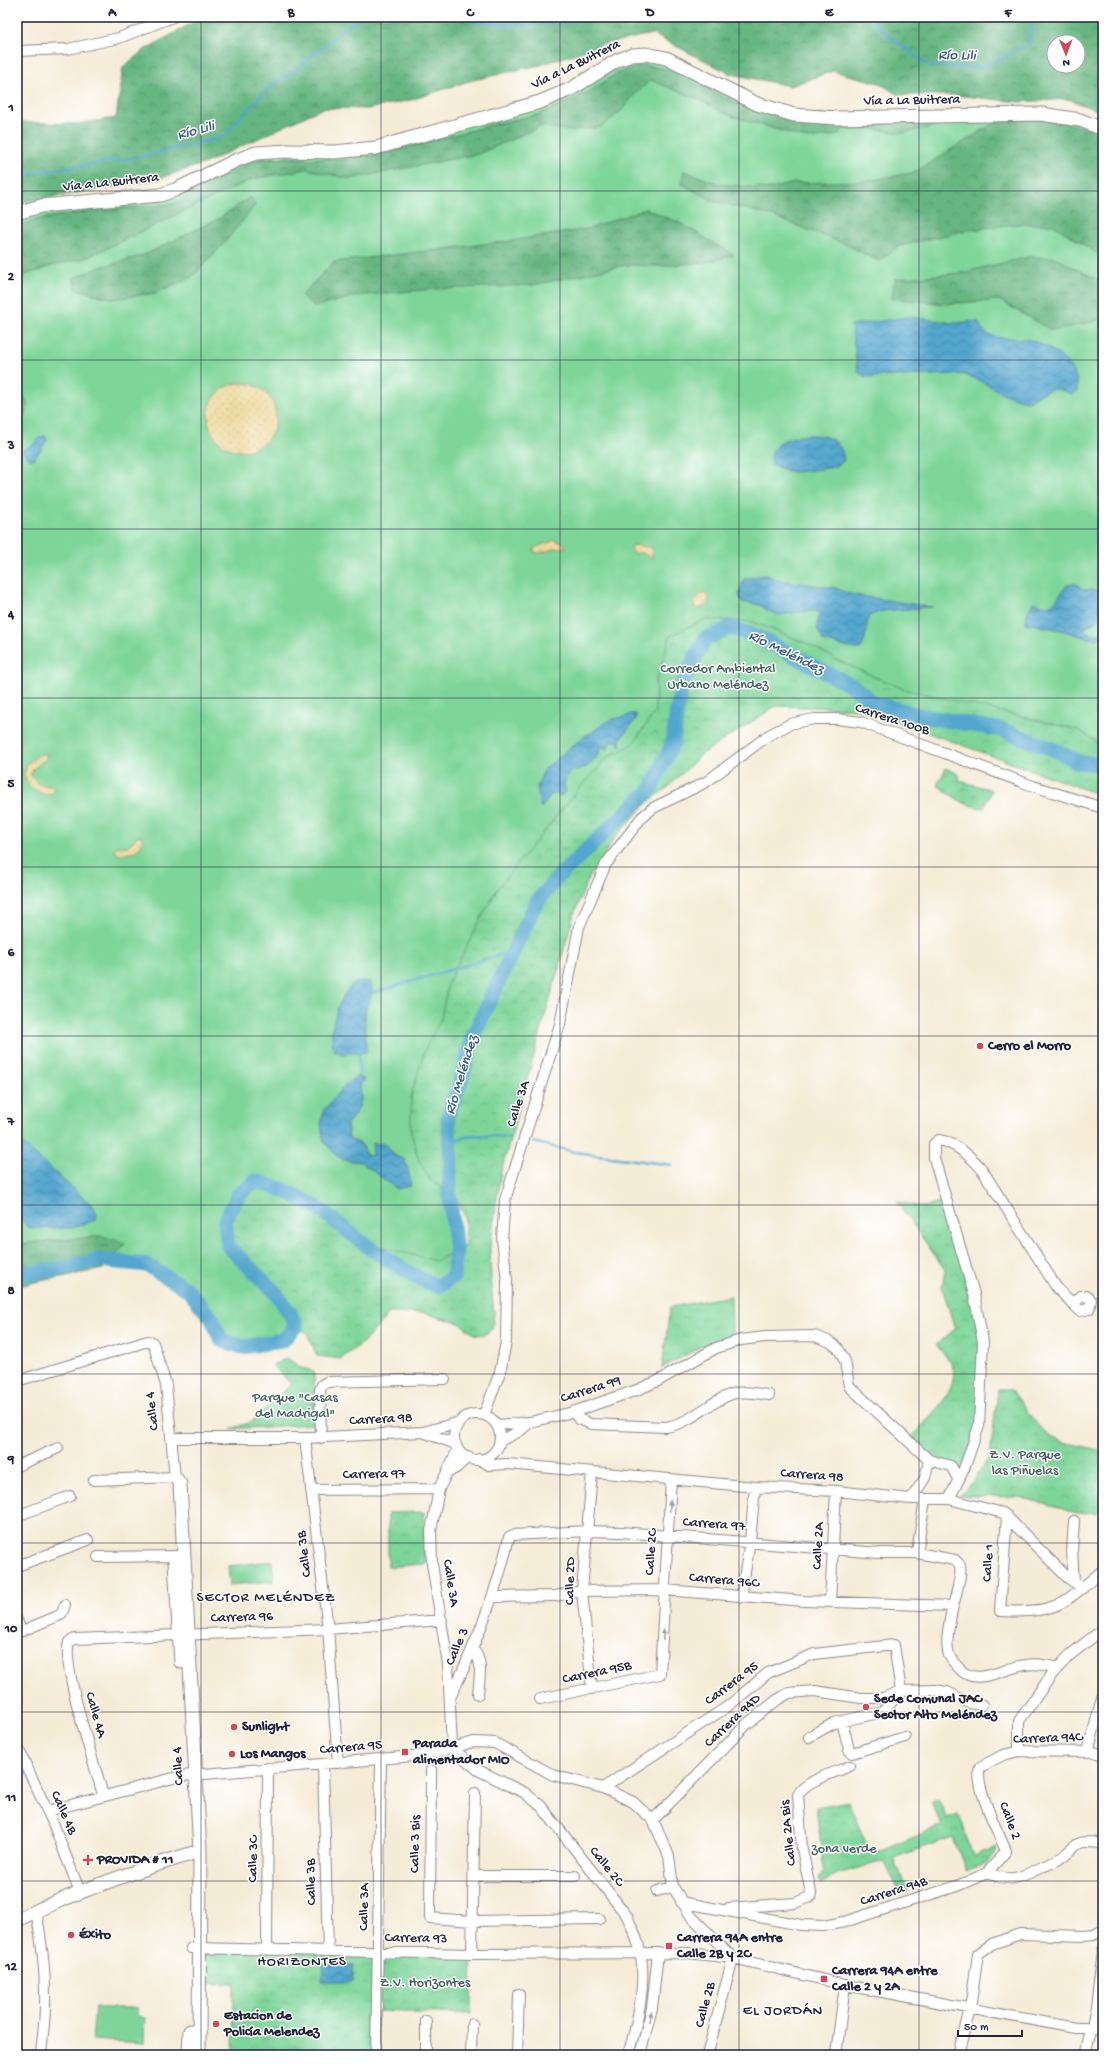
<svg xmlns="http://www.w3.org/2000/svg" width="1120" height="2072" viewBox="0 0 1120 2072" font-family="'Gochi Hand',sans-serif">
<style>
.green{fill:#7ed599;stroke:#507c6a}
.forest{fill:url(#forest-crowns);stroke:#446c5e;fill-rule:evenodd}
.wetland{fill:url(#wetland-marsh);stroke:#507c6a}
.sand{fill:url(#sand-dots);stroke:#887e6c}
.park{fill:url(#park-crowns);stroke:#507c6a}
.water{fill:url(#water-waves);stroke:#3a6484}
.lines{fill:none;stroke-linecap:round;stroke-linejoin:round}
.stream{stroke:#53a6ce;stroke-width:2.5}
.river{stroke:#53a6ce;stroke-width:15}
.minor-casing{stroke:#8c8789;stroke-width:12}
.tertiary-casing{stroke:#8c8789;stroke-width:15}
.minor{stroke:#fff;stroke-width:10}
.tertiary{stroke:#fff;stroke-width:13}
.oneway{fill:#9c9ca7}
.grid{fill:none;stroke:#22223b;stroke-width:1;stroke-opacity:0.55}
.poi-dot{fill:#d1495b;stroke:#fff;stroke-width:1.5}
.labels{text-anchor:middle;dominant-baseline:central;stroke-width:3;stroke-linejoin:round;paint-order:stroke}
.street-label{font-size:14px;fill:#22223b;stroke:#fff}
.park-label{font-size:14px;fill:#42615c;stroke:#fff}
.poi-label{font-size:14px;font-weight:bold;fill:#22223b;stroke:#fff;text-anchor:start}
.water-label{font-size:15px;font-style:italic;fill:#385d7d;stroke:#fff}
.neighbourhood-label{font-size:15px;letter-spacing:1px;fill:#22223b;stroke:#fff}
.neatline{fill:none;stroke:#22223b;stroke-width:1.5}
.grid-label{font-size:13px;text-anchor:middle;font-weight:bold;fill:#22223b}
</style>
<defs>
<pattern id="forest-crowns" width="20" height="18" patternUnits="userSpaceOnUse"><rect width="20" height="18" fill="#66b681"/><path d="M2 6a3 3 0 1 1 6 0M12 15a3 3 0 1 1 6 0" fill="none" stroke="#54946b"/></pattern>
<pattern id="wetland-marsh" width="20" height="14" patternUnits="userSpaceOnUse"><rect width="20" height="14" fill="#7ed599"/><path d="M1 5h8M5 5V1M11 12h8M15 12V8" fill="none" stroke="#6db785"/></pattern>
<pattern id="sand-dots" width="8" height="8" patternUnits="userSpaceOnUse"><rect width="8" height="8" fill="#eeda9e"/><path d="M2 2h.1M6 6h.1" fill="none" stroke="#ccbb89" stroke-width="1.8" stroke-linecap="round"/></pattern>
<pattern id="park-crowns" width="20" height="18" patternUnits="userSpaceOnUse"><rect width="20" height="18" fill="#7ed599"/><path d="M2 6a3 3 0 1 1 6 0M12 15a3 3 0 1 1 6 0" fill="none" stroke="#6db785"/></pattern>
<pattern id="water-waves" width="16" height="10" patternUnits="userSpaceOnUse"><rect width="16" height="10" fill="#53a6ce"/><path d="M0 5q4-4 8 0t8 0" fill="none" stroke="#4487a8"/></pattern>
</defs>
<rect width="100%" height="100%" fill="#fff"/>
<filter id="ink" filterUnits="userSpaceOnUse"><feTurbulence type="fractalNoise" baseFrequency=".025" numOctaves="2"/><feDisplacementMap in="SourceGraphic" scale="8" xChannelSelector="R" yChannelSelector="G"/><feConvolveMatrix kernelMatrix="1 2 1 2 8 2 1 2 1" color-interpolation-filters="sRGB"/></filter>
<filter id="wash" filterUnits="userSpaceOnUse"><feTurbulence type="fractalNoise" baseFrequency=".012" numOctaves="4" result="noise"/><feDisplacementMap in="SourceGraphic" scale="16" xChannelSelector="R" yChannelSelector="G"/><feGaussianBlur stdDeviation="0.9" result="paint"/><feColorMatrix in="noise" values="0 0 0 0 0 0 0 0 0 0 0 0 0 0 0 0 0 1.4 0 .05"/><feComposite in="paint" operator="in"/></filter>
<g filter="url(#wash)">
<rect width="100%" height="100%" fill="#f5ecd7"/>
<path class="green" d="M639 54 794 115 1041 114 1103 129V765L804 661 611 827 449 1190 456 1251 453 1277 371 1249 315 1206 225 1221 228 1245 275 1292 289 1312 296 1326 283 1340 243 1347 221 1340 212 1319 188 1290 147 1265 99 1260 17 1275V213L144 197 237 160 334 152 540 102Z
M272 1561 274 1581 230 1585 228 1566Z
M95 2008H138L137 2016 145 2018 144 2043 92 2040Z"/>
<path class="forest" d="M203 17H1103V113L1069 99 1019 102 954 95H898L879 83 833 71 790 86 731 74 652 34 608 43 540 65 469 81 411 100 368 109 323 108 206 163 154 180 17 203V122L75 124 116 118 123 67 144 50ZM1054 42H1078V66H1054Z
M642 65 666 69 730 100 777 117 820 123 944 121 932 127 901 133 871 129H842L838 135 808 139 728 115 696 98 650 80 636 93 620 112 601 127 572 131 542 126 478 154 350 179 307 169 252 179 86 258 51 266 26 275 17 284V229L21 225 39 219 94 211 173 204 249 162 270 158 345 159 387 153 491 125 540 114 589 92 616 74Z
M1037 118 1087 128 1103 137V257L1052 224H1014L963 231 899 246 879 261 845 244 769 215 713 201 682 184 684 171 719 184 770 189 794 183 867 181 915 172 994 123Z
M250 197 256 204 227 240 192 277 155 293 113 299 76 289 73 278 101 267 144 255 220 218Z
M646 209 680 223 734 255 707 262 660 266 625 265 534 285 433 289 356 296 314 307 301 295 334 262 503 242 587 229Z
M1029 257 1057 258 1076 269 1103 282V319L1053 331 999 300 945 304 892 298 895 279 960 273Z
M17 379 28 407 21 421 17 424Z
M102 1236 126 1243 103 1269 35 1282 17 1287V1244Z"/>
<path class="wetland" d="M946 768 959 775 960 781 992 790 984 808C966 808 951 795 937 785Z"/>
<path class="sand" d="M208 417a34 34 0 1 1 68 0a34 34 0 1 1-68 0Z
M555 540 564 543 565 548C552 547 542 555 534 552V548Z
M634 545 650 547 652 550V559L643 553H633L631 547Z
M705 592 708 595 709 602 700 609 694 607 693 603 702 593Z
M40 754H46L47 758 33 769 31 775 38 784 54 787 52 793 46 795C36 792 27 785 24 775L27 764Z
M139 835 142 837C143 852 130 854 118 854L114 851 116 847 128 846Z"/>
<path class="park" d="M706 619 754 622 808 644 847 665 904 689 1079 730 1103 747V796L862 709 776 706 702 754 667 788 648 802 616 836 589 878 574 914 501 1172 490 1247 491 1286 494 1313 492 1329 484 1335 474 1334 459 1323 424 1313H389L367 1339 341 1359 317 1356 307 1333 296 1326 289 1312 275 1292 228 1246 225 1221 238 1195 255 1181 284 1190 315 1206 360 1241 436 1261 465 1246V1217L456 1197 431 1181 418 1158 411 1132V1097L425 1049 441 1019 448 983 480 920 498 888 581 786 609 756 632 745 655 712 656 682 670 636Z
M944 1200 973 1294 980 1338 978 1425 958 1478 952 1466 929 1460 908 1440C924 1423 959 1393 953 1367 951 1360 940 1351 936 1345L955 1329 942 1287 945 1270 897 1202 924 1207Z
M731 1296 732 1334 706 1344 662 1368 670 1307Z
M287 1358 301 1368 314 1371V1424L231 1429 253 1421 291 1384 272 1365Z
M998 1390H1012C1020 1401 1041 1433 1052 1438 1068 1445 1086 1445 1103 1452V1512L1077 1513 1019 1497 960 1496 974 1481 990 1456Z
M424 1512 425 1564 388 1567V1513Z
M938 1798 947 1819 958 1815 973 1856 998 1847C993 1863 980 1865 966 1871L953 1837 893 1858 908 1891 900 1893 884 1861 837 1874 821 1884 819 1879 824 1870 816 1807 848 1801 870 1854 942 1826 931 1801Z
M199 1948 472 1954 471 2014 377 2011 376 2055H233L234 1984 199 1983Z"/>
<path class="water" d="M910 317 953 323 978 321C981 328 983 332 990 335 1001 340 1017 337 1030 340 1050 345 1081 367 1077 391L1074 394C1068 394 1067 392 1062 390 1048 386 1039 396 1028 401 1001 398 988 380 961 374L866 377 858 372 851 325Z
M806 435C824 434 842 439 844 460 842 462 840 465 837 466 832 468 798 472 793 472 785 471 779 466 772 466 767 442 787 438 806 435Z
M45 436 47 440 35 458 30 460 22 450 33 445 40 437Z
M765 575 780 580 835 588 853 595 932 607 882 611 869 616C865 626 868 641 860 649 849 649 835 644 823 641L817 628 819 614 816 611H805L779 615 768 611 760 605 742 602 739 594 744 579Z
M1068 584H1076L1084 590 1091 589 1103 593V622L1101 619 1084 628C1089 635 1096 637 1103 632V637L1095 639 1084 637 1065 631 1026 623 1027 614 1033 602 1047 606 1053 604Z
M631 714H636V719L620 740 621 746H619L617 740 614 742 610 741 608 749 600 746 599 754 587 767C574 769 560 775 566 791L561 796 556 793 551 795 541 808 537 787 542 774 547 767 586 735C595 732 600 724 609 721 617 717 622 719 631 714Z
M356 982H370C376 992 367 1001 365 1012 364 1024 365 1040 367 1052L341 1054 334 1050C327 1031 339 993 356 982Z
M359 1075V1078L364 1079C357 1088 362 1090 361 1099 359 1110 354 1116 347 1124L349 1139C357 1142 365 1143 365 1154L369 1156 372 1155 373 1143 386 1144 395 1156 405 1160 411 1181 410 1186 397 1189 361 1162 344 1160 336 1155 325 1143 323 1137 321 1123 324 1110 345 1085Z
M17 1142 25 1146 94 1207 97 1214 96 1220 72 1228H28L23 1221 17 1219Z
M323 1964 353 1965V1981H322Z"/>
<g class="lines">
<path class="stream" d="M452 17C500 27 548 27 596 17
M871 17 881 30 929 66 981 68 1029 44 1033 17
M17 175 135 158 223 137 263 93 297 69 350 24 364 17
M372 993 514 951
M359 1075V1053
M451 1141 473 1135 510 1137
M533 1142 575 1152 672 1165"/>
<path class="river" d="M17 1275 64 1268 99 1260 147 1265 188 1290 212 1319 221 1340 243 1347 283 1340 296 1326 289 1312 275 1292 228 1246 225 1221 238 1195 255 1181 284 1190 315 1206 371 1249 420 1279 438 1286 453 1277 456 1251 449 1190 451 1158 448 1117 462 1078 472 1038 537 901 560 875 651 789 673 743 677 709 684 679 705 639 729 628 754 635 854 687 874 703 923 716 1002 730 1053 749 1078 762 1103 765"/>
</g>
</g>
<g filter="url(#ink)">
<g class="lines">
<defs>
<path id="minor" d="M17 51 68 49 119 38 173 17
M17 1381 148 1341 153 1343 166 1385 175 1477 94 1480
M573 1412 579 1419 591 1424 666 1427C692 1423 708 1402 732 1394 743 1390 758 1394 769 1395
M454 1437a23 23 0 1 1 46 0a23 23 0 1 1-46 0Z
M484 1415 500 1372 506 1342 507 1280 502 1239 505 1200 560 1024 579 927 606 864 642 817 653 808 706 782 769 735 790 724 814 719H837L861 722 1033 786 1103 808
M497 1425 530 1422 573 1412 637 1390 658 1381 716 1348 741 1340 765 1337 815 1336 830 1342 838 1348 845 1361 849 1386 929 1460 951 1466 958 1479
M423 1432 456 1444
M172 1438H305L423 1432 460 1422
M305 1438 328 1629 338 1763
M321 1438 320 1390 322 1385 327 1382 445 1379
M500 1441 520 1431 530 1422
M479 1459 489 1465 508 1464 755 1487 836 1491 911 1499H949L1003 1513 1068 1578 1083 1588
M17 1466 58 1448
M447 1473 456 1468 468 1457
M311 1490 439 1489
M911 1499 925 1478 929 1460
M949 1499 964 1469 979 1426 983 1342 974 1294 934 1158V1144L939 1140C956 1143 970 1156 981 1168L1057 1288 1080 1311 1089 1309 1091 1300 1086 1296H1080L1076 1300V1306
M17 1516 70 1496
M1007 1516 1000 1611C1057 1614 1062 1605 1103 1570
M917 1553 925 1499
M98 1557 184 1556
M17 1566 88 1540
M1074 1582 1072 1550 1074 1521
M493 1597 555 1596 582 1591 664 1590 804 1601 953 1606
M741 1597 750 1541 755 1487
M830 1602 836 1491
M17 1620 21 1631
M17 1633 58 1616 62 1613 65 1605
M473 1650C484 1660 479 1680 478 1694
M592 1689 582 1591 592 1473
M450 1698C475 1646 497 1593 509 1537L513 1535 587 1531 621 1532 879 1553H917L955 1560 960 1565C962 1575 958 1584 956 1595 952 1609 944 1641 949 1655 952 1662 958 1667 963 1672 980 1685 1007 1667 1025 1665 1037 1663 1047 1665 1058 1668
M540 1699 660 1674 671 1479
M842 1721 849 1750 852 1753 905 1737
M809 1737 834 1723 883 1712 900 1692
M17 1746 53 1823 80 1892
M452 1748 478 1770 525 1793 541 1806 627 1916C632 1928 638 1939 640 1951 647 1982 637 2025 628 2055
M452 1748 448 1664 432 1564 431 1531 439 1489 458 1449
M1019 1751V1721L1053 1673 1070 1655 1103 1629
M1088 1752 1103 1694
M323 1764 328 1951
M431 1770 430 1918 473 1921 600 1919
M603 1788 727 1707 768 1673 814 1654 894 1645 901 1691
M103 1795C95 1765 61 1666 69 1642L75 1639 328 1629 442 1620
M48 1811 181 1776 425 1755 474 1742 495 1743 553 1775 603 1788 633 1802 653 1820 669 1856 673 1887 691 1916 733 1958 707 2055
M653 1820 747 1724 777 1700 789 1693 815 1691 861 1698H883L901 1691 935 1690 947 1692 969 1703 982 1705
M987 1873 1006 1851C998 1832 974 1785 980 1767L1003 1755 1019 1751 1094 1752 1103 1755
M474 1876H575
M657 1891 673 1887
M681 1902 801 1925 823 1926 844 1922 957 1886 987 1873C1011 1882 1018 1879 1040 1868 1046 1865 1053 1863 1059 1859 1079 1845 1075 1838 1103 1844
M729 1908 795 1903 810 1897 811 1893 802 1849 798 1795C804 1781 836 1772 850 1766
M36 1911C42 1942 46 1973 45 2006 45 2022 42 2039 41 2055
M191 1948 472 1954 687 1953 733 1958 845 1985 1075 2028 1103 2027
M267 1949 268 1768
M472 1954 475 1793
M376 2055 381 1759
M426 2055V2021
M471 2055 472 2024
M517 2055 519 1994
M640 2055 652 2008 658 1953
M836 2055 845 1985
M958 2055 970 2009 978 1954 992 1944 1020 1934 1084 1936 1094 1935 1103 1930
M1085 2055 1096 2008 1103 1950"/>
<path id="tertiary" d="M17 213 41 206 160 195 175 190 237 160 256 153 288 151 334 152 376 148 540 102 571 89 618 60 632 55 646 54 666 58 757 104 794 115 837 118 1041 114 1080 120 1103 129
M175 1477 180 1484 200 1851 199 2055
M175 1562 181 1662
M17 1920C76 1891 137 1870 200 1851
M189 2055 190 2031"/>
</defs>
<use href="#minor" class="minor-casing"/>
<use href="#tertiary" class="tertiary-casing"/>
<use href="#minor" class="minor"/>
<use href="#tertiary" class="tertiary"/>
</g>
<defs><path id="oneway-solid" d="M-6-.8H1V-3.2L6.5 0L1 3.2V.8H-6Z"/></defs>
<g class="oneway">
<use href="#oneway-solid" transform="translate(670 1506) rotate(-87)"/>
<use href="#oneway-solid" transform="translate(663 1635) rotate(-89)"/>
<use href="#oneway-solid" transform="translate(650 2017) rotate(-75)"/>
</g>
</g>
<path class="grid" d="M201 17V2055M381 17V2055M560 17V2055M739 17V2055M919 17V2055M17 191H1103M17 360H1103M17 529H1103M17 698H1103M17 867H1103M17 1036H1103M17 1205H1103M17 1374H1103M17 1543H1103M17 1712H1103M17 1881H1103"/>
<g class="poi-dot">
<circle cx="980" cy="1046" r="4"/>
<circle cx="866" cy="1707" r="4"/>
<circle cx="234" cy="1727" r="4"/>
<rect x="401" y="1748" width="8" height="8" rx="2"/>
<circle cx="232" cy="1754" r="4"/>
<path d="M86 1854h4v4h4v4h-4v4h-4v-4h-4v-4h4z"/>
<circle cx="71" cy="1935" r="4"/>
<rect x="665" y="1942" width="8" height="8" rx="2"/>
<rect x="820" y="1975" width="8" height="8" rx="2"/>
<circle cx="216" cy="2024" r="4"/>
</g>
<g class="labels">
<g class="street-label">
<text transform="translate(576 65) rotate(-26)">Vía a La Buitrera</text>
<text transform="translate(912 101) rotate(-1)">Vía a La Buitrera</text>
<text transform="translate(111 183) rotate(-6)">Vía a La Buitrera</text>
<text transform="translate(892 720) rotate(18)">Carrera 100B</text>
<text transform="translate(519 1104) rotate(-72)">Calle 3A</text>
<text transform="translate(591 1390) rotate(-18)">Carrera 99</text>
<text transform="translate(153 1411) rotate(-97)">Calle 4</text>
<text transform="translate(381 1420) rotate(-3)">Carrera 98</text>
<text transform="translate(374 1475) rotate(-1)">Carrera 97</text>
<text transform="translate(812 1476) rotate(4)">Carrera 98</text>
<text transform="translate(714 1525) rotate(4)">Carrera 97</text>
<text transform="translate(819 1546) rotate(-87)">Calle 2A</text>
<text transform="translate(652 1552) rotate(-86)">Calle 2C</text>
<text transform="translate(305 1554) rotate(-97)">Calle 3B</text>
<text transform="translate(989 1563) rotate(-86)">Calle 1</text>
<text transform="translate(571 1581) rotate(-89)">Calle 2D</text>
<text transform="translate(724 1581) rotate(5)">Carrera 96C</text>
<text transform="translate(450 1583) rotate(81)">Calle 3A</text>
<text transform="translate(242 1618) rotate(-2)">Carrera 96</text>
<text transform="translate(458 1647) rotate(-67)">Calle 3</text>
<text transform="translate(597 1673) rotate(-12)">Carrera 95B</text>
<text transform="translate(732 1684) rotate(-37)">Carrera 95</text>
<text transform="translate(95 1715) rotate(74)">Calle 4A</text>
<text transform="translate(733 1721) rotate(-43)">Carrera 94D</text>
<text transform="translate(1048 1739) rotate(-2)">Carrera 94C</text>
<text transform="translate(351 1748) rotate(-5)">Carrera 95</text>
<text transform="translate(179 1766) rotate(-93)">Calle 4</text>
<text transform="translate(63 1813) rotate(66)">Calle 4B</text>
<text transform="translate(1009 1821) rotate(69)">Calle 2</text>
<text transform="translate(789 1833) rotate(-96)">Calle 2A Bis</text>
<text transform="translate(416 1844) rotate(-89)">Calle 3 Bis</text>
<text transform="translate(254 1859) rotate(-89)">Calle 3C</text>
<text transform="translate(606 1867) rotate(51)">Calle 2C</text>
<text transform="translate(312 1882) rotate(-91)">Calle 3B</text>
<text transform="translate(894 1892) rotate(-18)">Carrera 94B</text>
<text transform="translate(365 1907) rotate(-89)">Calle 3A</text>
<text transform="translate(416 1939) rotate(1)">Carrera 93</text>
<text transform="translate(706 2005) rotate(-75)">Calle 2B</text>
</g>
<g class="park-label">
<text x="718" y="669">Corredor Ambiental<tspan x="718" dy="16">Urbano Meléndez</tspan></text>
<text x="295" y="1398">Parque "Casas<tspan x="295" dy="16">del Madrigal"</tspan></text>
<text x="1025" y="1455">Z.V. Parque<tspan x="1025" dy="16">las Piñuelas</tspan></text>
<text x="844" y="1849">zona verde</text>
<text x="425" y="1983">Z.V. Horizontes</text>
</g>
<g class="poi-label">
<text x="988" y="1046">Cerro el Morro</text>
<text x="874" y="1699">Sede Comunal JAC<tspan x="874" dy="16">Sector Alto Meléndez</tspan></text>
<text x="242" y="1727">Sunlight</text>
<text x="413" y="1744">Parada<tspan x="413" dy="16">alimentador MIO</tspan></text>
<text x="240" y="1754">Los Mangos</text>
<text x="97" y="1860">PROVIDA # 11</text>
<text x="79" y="1935">Éxito</text>
<text x="677" y="1938">Carrera 94A entre<tspan x="677" dy="16">Calle 2B y 2C</tspan></text>
<text x="832" y="1971">Carrera 94A entre<tspan x="832" dy="16">Calle 2 y 2A</tspan></text>
<text x="224" y="2016">Estacion de<tspan x="224" dy="16">Policía Melendez</tspan></text>
</g>
<g class="water-label">
<text transform="translate(957 56) rotate(1)">Río Lili</text>
<text transform="translate(196 131) rotate(-15)">Río Lili</text>
<text transform="translate(786 653) rotate(26)">Río Meléndez</text>
<text transform="translate(462 1075) rotate(-73)">Río Meléndez</text>
</g>
<g class="neighbourhood-label">
<text x="266" y="1598">SECTOR MELÉNDEZ</text>
<text x="302" y="1962">HORIZONTES</text>
<text x="783" y="2011">EL JORDÁN</text>
</g>
</g>
<rect width="1120" height="2072" fill="none" stroke="#fff" stroke-width="44"/>
<g transform="translate(1066 54) rotate(179)"><circle r="19" fill="#ffffff" stroke="#a7a7b1"/>
<path d="M0-3L7 15L0 10L-7 15Z" fill="#d1495b"/>
<text y="-6" font-size="11" font-weight="bold" text-anchor="middle" fill="#22223b">N</text>
</g>
<path d="M958 2030v6h64v-6" fill="none" stroke="#22223b" stroke-width="2"/>
<text x="964" y="2030" font-size="12" fill="#22223b" stroke="#ffffff" stroke-width="3" paint-order="stroke">50 m</text>
<rect x="22" y="22" width="1076" height="2028" class="neatline"/>
<g class="grid-label">
<text x="112" y="16">A</text>
<text x="291" y="16">B</text>
<text x="470" y="16">C</text>
<text x="650" y="16">D</text>
<text x="829" y="16">E</text>
<text x="1008" y="16">F</text>
<text x="11" y="111">1</text>
<text x="11" y="280">2</text>
<text x="11" y="449">3</text>
<text x="11" y="618">4</text>
<text x="11" y="787">5</text>
<text x="11" y="956">6</text>
<text x="11" y="1125">7</text>
<text x="11" y="1294">8</text>
<text x="11" y="1463">9</text>
<text x="11" y="1632">10</text>
<text x="11" y="1801">11</text>
<text x="11" y="1970">12</text>
</g>
</svg>
